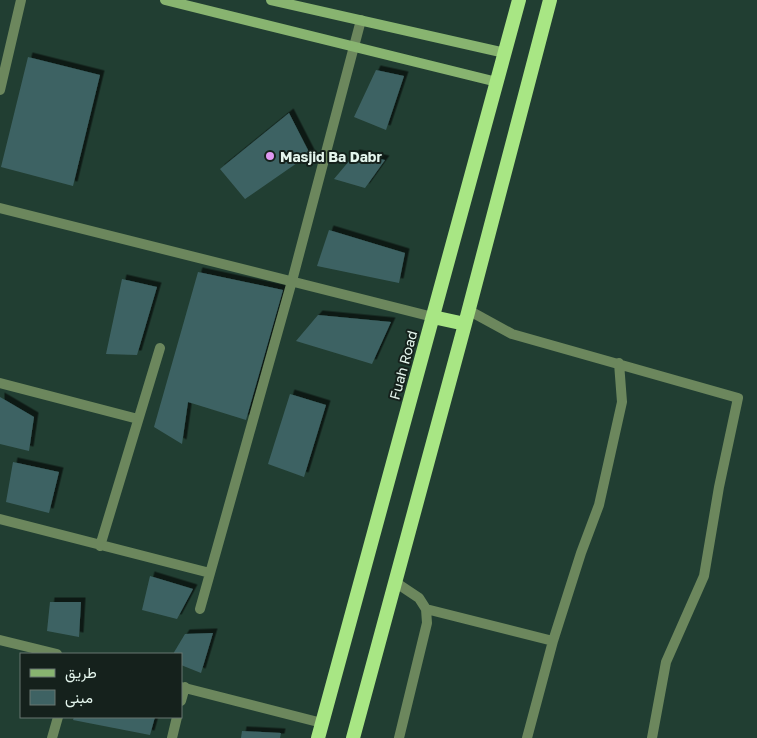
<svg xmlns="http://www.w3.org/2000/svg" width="757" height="738" viewBox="0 0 757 738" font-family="'Golos Text',Vazirmatn,sans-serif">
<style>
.building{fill:#3e6263;filter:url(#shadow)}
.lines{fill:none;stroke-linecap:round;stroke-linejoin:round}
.minor{stroke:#6c875d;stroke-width:10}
.secondary{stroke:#88b470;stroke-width:10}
.trunk{stroke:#a8e684;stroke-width:14}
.poi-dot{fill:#df98f1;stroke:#15211c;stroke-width:2}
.labels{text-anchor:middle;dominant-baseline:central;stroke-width:4;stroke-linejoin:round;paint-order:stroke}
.poi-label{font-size:14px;font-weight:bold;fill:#e4f5ed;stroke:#15211c;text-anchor:start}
.street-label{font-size:14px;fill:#e4f5ed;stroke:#15211c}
</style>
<defs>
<filter id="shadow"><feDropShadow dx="4.5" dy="-4.5" stdDeviation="0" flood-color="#0009"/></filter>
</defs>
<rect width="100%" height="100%" fill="#213e32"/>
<path class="building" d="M28 57 100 75 73 186 1 167Z
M376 70 404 76 386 130 354 117Z
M289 113 310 154 245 199 220 169Z
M355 154 385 160 365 188 334 179Z
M329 230 405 253 399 283 317 266Z
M198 272 283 290 246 420 188 402 182 444 154 427Z
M122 279 157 287 137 355 106 354Z
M318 315 391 322 372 364 296 341Z
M290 394 326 405 304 477 268 464Z
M0 397 34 417 29 451 0 444Z
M13 462 59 472 49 513 6 502Z
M150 576 193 589 177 619 142 610Z
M50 602H81L79 637 47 631Z
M213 633 201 673 181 665V654H173L185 634Z
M74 717H155L150 735 73 720Z
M242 731 281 733 280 738H241Z"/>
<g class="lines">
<path class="minor" d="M0 90 21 0
M0 208 433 317
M468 310 512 334 738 398 719 487 704 576 666 662 652 738
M0 383 138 419
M0 519 210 573
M100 546 160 348
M395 582 419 598 426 609 427 623 399 738
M200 609 292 281 361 20
M426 609 553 641
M0 640 57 654
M181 687 322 723
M181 701 185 687
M52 738 58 717
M172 738 177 717
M527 738 553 641 581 553 599 505 622 402 619 363"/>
<path class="secondary" d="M165 0 497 82
M271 0 505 53"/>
<path class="trunk" d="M433 317 465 324
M318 738 519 0
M353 738 465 324 550 0"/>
</g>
<circle class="poi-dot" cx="270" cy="156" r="5"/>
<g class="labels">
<g class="poi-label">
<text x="280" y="156">Masjid Ba Dabr</text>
</g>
<g class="street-label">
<text transform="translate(403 365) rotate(-75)">Fuah Road</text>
</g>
</g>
<rect x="20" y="653" width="162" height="65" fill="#15211c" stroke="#687670"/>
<rect x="30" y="669" width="25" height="8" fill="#88b470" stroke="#687670"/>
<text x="65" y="678" font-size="15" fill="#e4f5ed">طريق</text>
<rect x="30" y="690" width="25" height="15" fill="#3e6263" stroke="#687670"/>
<text x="65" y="703" font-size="15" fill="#e4f5ed">مبنى</text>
</svg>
